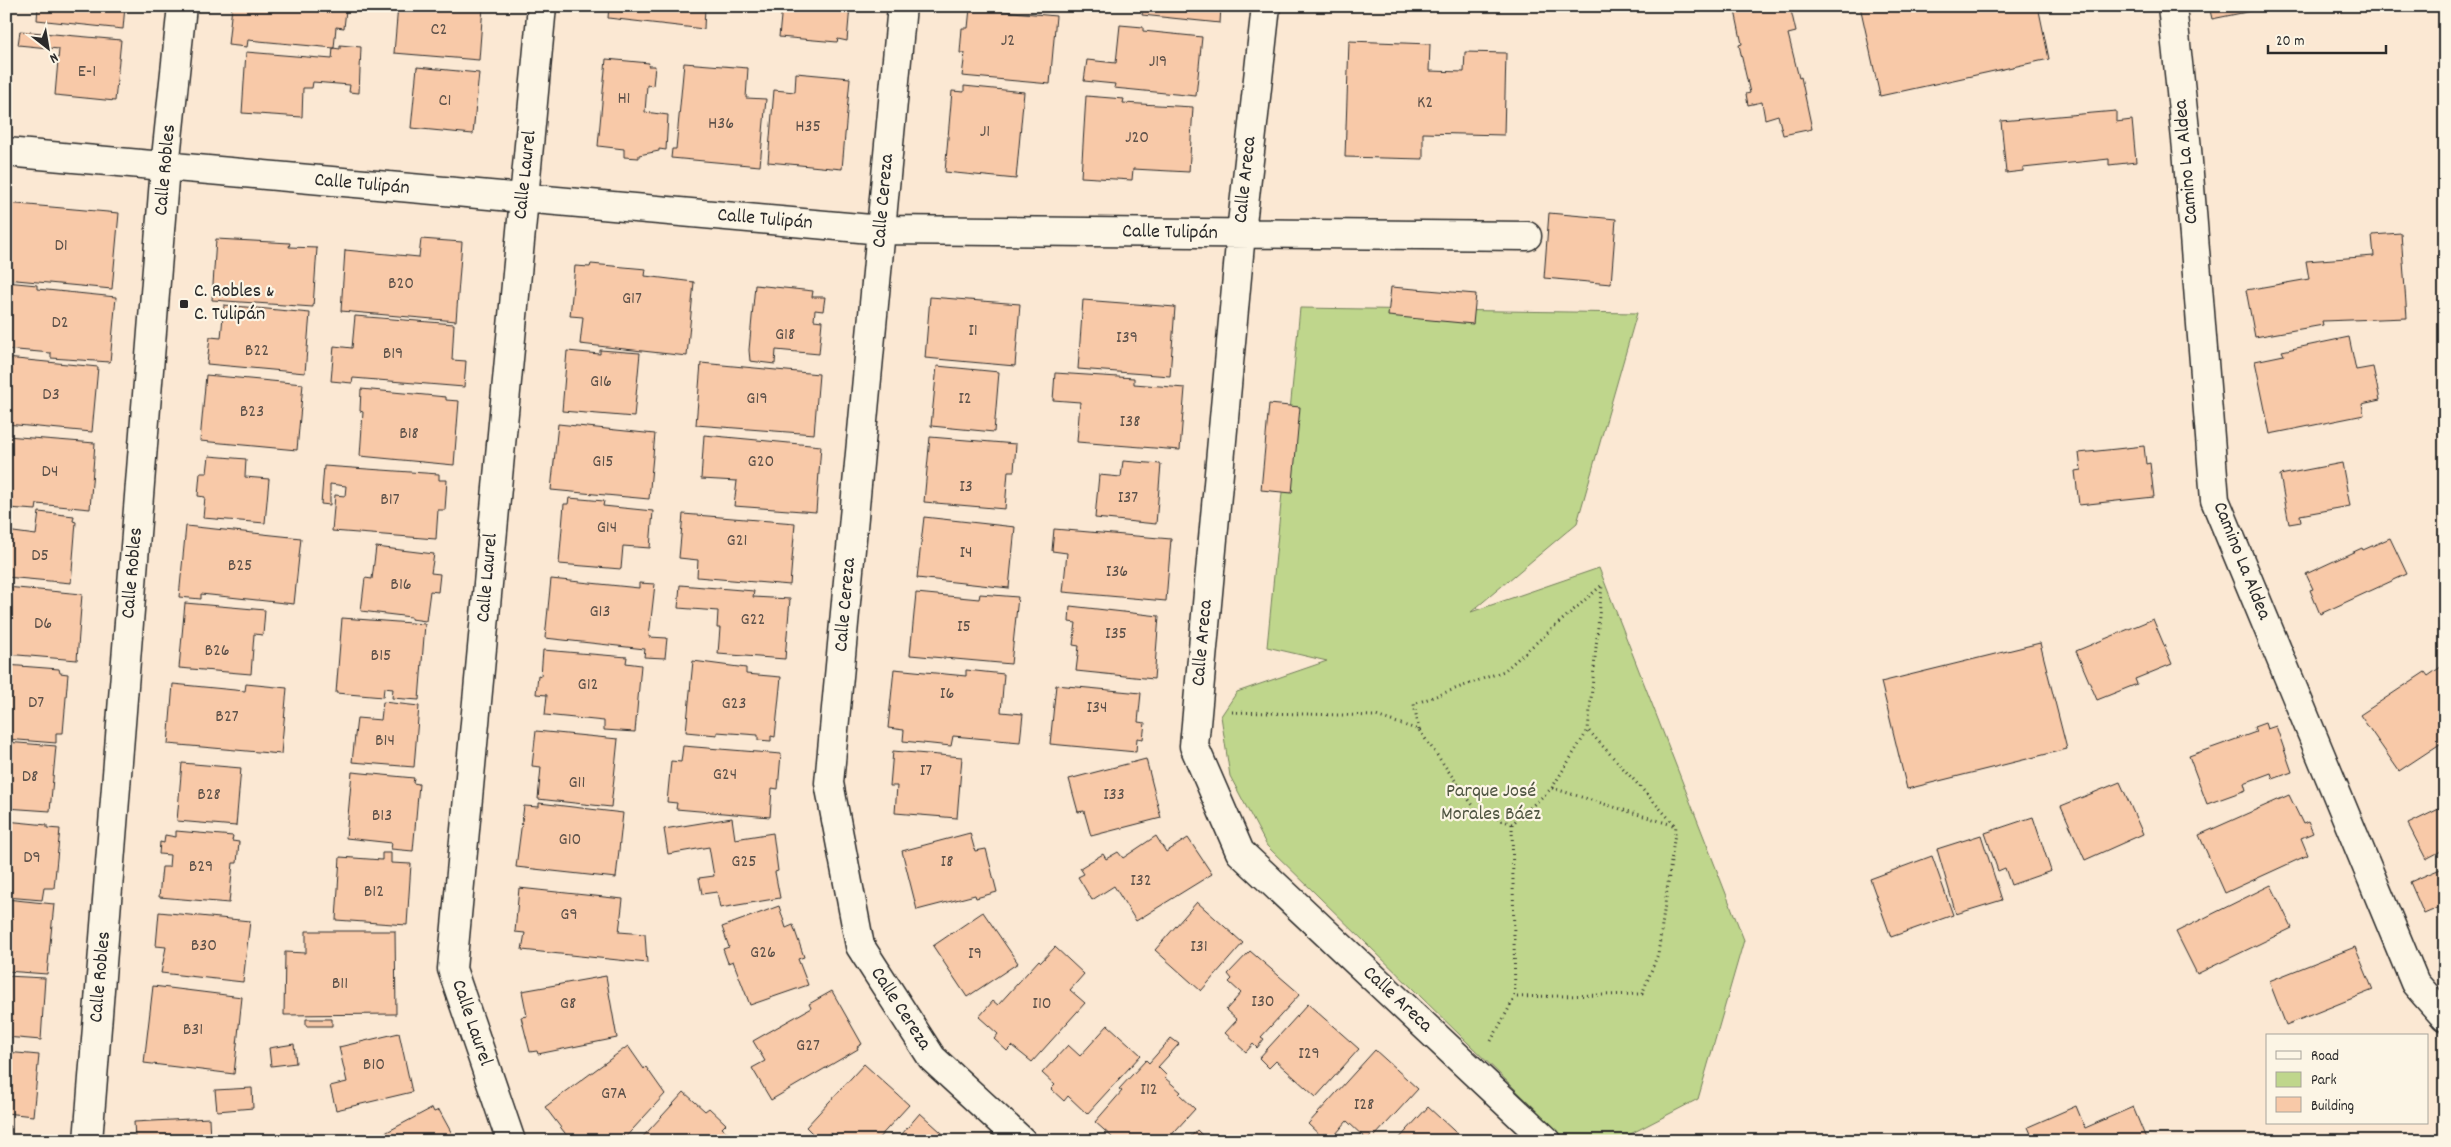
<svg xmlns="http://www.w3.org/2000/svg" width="2451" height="1147" viewBox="0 0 2451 1147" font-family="Dekko,sans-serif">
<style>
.green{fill:#bfd68c;stroke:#75805c}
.building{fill:#f8c9a8;stroke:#2b2b2b}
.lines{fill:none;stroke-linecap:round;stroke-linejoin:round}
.street-casing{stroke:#2b2b2b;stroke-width:31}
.secondary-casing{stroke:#2b2b2b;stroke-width:31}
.path{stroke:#2b2b2b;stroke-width:3;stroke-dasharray:1 4;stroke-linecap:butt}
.street{stroke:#fcf5e5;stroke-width:28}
.secondary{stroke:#fcf5e5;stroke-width:28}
.poi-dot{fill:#2b2b2b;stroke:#fcf5e5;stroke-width:2}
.labels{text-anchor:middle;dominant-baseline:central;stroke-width:4.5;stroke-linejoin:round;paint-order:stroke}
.number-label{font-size:18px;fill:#5e524a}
.street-label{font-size:20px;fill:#2b2b2b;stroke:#fcf5e5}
.poi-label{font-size:20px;fill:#2b2b2b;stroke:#fcf5e5;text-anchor:start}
.park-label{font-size:20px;fill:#505643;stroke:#fcf5e5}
</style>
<rect width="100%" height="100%" fill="#fbe8d3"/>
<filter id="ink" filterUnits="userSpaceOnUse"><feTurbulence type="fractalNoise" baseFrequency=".02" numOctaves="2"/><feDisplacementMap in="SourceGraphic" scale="10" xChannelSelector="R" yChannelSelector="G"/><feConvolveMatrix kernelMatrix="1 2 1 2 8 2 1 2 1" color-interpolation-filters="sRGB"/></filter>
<g filter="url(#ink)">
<path class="green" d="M1300 308 1637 313 1577 523 1471 612 1599 568 1744 940 1698 1099 1617 1141H1568L1267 846 1230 776 1221 716 1237 692 1327 661 1267 647Z"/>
<path class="building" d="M38 6H125L123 29 37 20Z
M232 6H358V10H346L344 28 336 27 334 48 248 40 247 47 228 45Z
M398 6H483L479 60 394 53Z
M609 6H705L704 29 608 18Z
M782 6H850L847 41 838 39 837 42 779 37Z
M1143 6H1221L1220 23 1142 15Z
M1734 6H1790L1796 32 1788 34 1799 78 1801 77 1812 129 1783 135 1778 115 1765 119 1762 102 1748 105 1746 94 1750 93 1739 45 1742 44Z
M1860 6H2038L2049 59 1880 96Z
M2209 6H2276L2212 19Z
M970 8 1056 16 1050 84 962 76 965 53H960L962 28H968Z
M1120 25 1143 27V31L1202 37 1196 96 1114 88 1115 84 1084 81 1087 60 1116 63Z
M20 31 121 40 115 101 55 95 59 49 18 45Z
M1349 41 1430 44 1429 71 1464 72 1465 52 1506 53 1504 135 1423 133V159L1345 157Z
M340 45 361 47 359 93 349 92 350 85 313 82 312 88H303L302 117 242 113 246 52 332 59 333 48 340 49Z
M606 59 649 63 648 66H655L653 86 647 85 645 112 668 115 666 150 659 149V151L639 155V158L624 157V149L598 146Z
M684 63 748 68 746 98 766 99 760 166 671 158 672 149H676Z
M417 67 479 73 473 134 411 128Z
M796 73 850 78 842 169 768 162 774 90 795 92Z
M964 86 1024 92 1016 179 945 172 952 91 964 92Z
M1086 96 1124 99 1123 103 1193 107 1189 172 1133 169 1132 180 1081 177Z
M2116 111V122L2132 120 2136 162 2109 165V159L2023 168V171L2006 173 2001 121Z
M6 203 119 213 112 289 6 279Z
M1549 213 1616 219 1611 284 1544 278Z
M2401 233 2407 318 2322 321 2323 325 2255 337 2246 290 2309 279 2306 261 2374 256 2372 235Z
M216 239 290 243 289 247 317 248 313 307 212 300Z
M421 239 462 242 456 321 341 311 345 250 419 257Z
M591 264 646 269 645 276 694 282 687 356 580 344 583 317 570 316 575 266 590 267Z
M6 282 37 285V289L116 297 110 362 51 358V353L6 349Z
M755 285 813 291 812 297H825L823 311 815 310 814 320 822 321 819 354 776 350 775 364 750 361 749 350Z
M1391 287 1476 294 1473 324 1388 316Z
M930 297 1020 304 1015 366 925 358Z
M1083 300 1175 307 1170 376 1078 369Z
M224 305 310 313 305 373 207 364 210 337 221 338Z
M355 316 454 324 452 360 466 361 464 387 353 378 352 383 331 381 334 346 352 348Z
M2349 337 2356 370 2373 367 2380 400 2362 404 2364 415 2270 434 2255 361 2284 355 2282 351Z
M600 350 640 353 634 417 562 411 567 351 600 354Z
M6 358 98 367 92 432 6 424Z
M701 363 819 374 814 434 696 425Z
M937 366 999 372 994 432 931 426Z
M1055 373 1134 378V384L1185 388 1180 450 1077 442 1080 402 1053 400Z
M206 375 303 384 297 450 200 441Z
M361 389 446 397V400L459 401 454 465 360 456 363 412 360 411Z
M1269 404 1300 407 1292 493 1261 490Z
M558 424 655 434 649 499 551 490Z
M704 435 821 446 816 512 734 506 737 481 701 479Z
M6 436 95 443 90 509 37 504 36 510 8 508V501H6Z
M930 437 1016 444 1014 471H1008L1005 509 924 502Z
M2144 446 2146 464 2150 463 2154 497 2079 505 2075 471 2081 470 2079 453Z
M209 456 246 459 245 477 269 479 265 523 203 518 205 497 198 496 200 473H207Z
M1123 461 1161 464 1156 524 1095 518 1099 475 1121 477Z
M2342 463 2350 506 2300 515 2301 522 2289 524 2280 475Z
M324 466 439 474V480H447L445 510H438L436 539 332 531 335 495 345 496 346 486 330 484V505L321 504Z
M569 498 604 501 603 506 653 511 650 548 623 546 621 569 559 564 564 504H568Z
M39 512 74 516 73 521 76 522 71 583 6 577V531L36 535Z
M683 514 795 523 790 585 697 577 698 560 679 558Z
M924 517 1015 527 1009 588 917 578Z
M186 526 301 538 294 604 201 594V599L179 597Z
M1054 529 1171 539 1166 601 1063 592 1067 553 1052 551Z
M2390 538 2407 574 2320 614 2310 590 2313 589 2306 574 2362 548 2363 550Z
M376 547 434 554 431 573 440 574 438 592 430 591 426 621 411 619V617L361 611 365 578 372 579Z
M551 579 639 588V583L655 584 649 637 667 638 665 658 644 657 645 649 545 638Z
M680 585 754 591 753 597 790 599 785 659 718 654 720 628H717L718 611 678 608Z
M6 587 82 594 77 660 6 654Z
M916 593 979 599 980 594 1018 597 1011 664 910 655Z
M185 603 265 610 263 635 254 634 251 674 179 668Z
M1070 606 1159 616 1154 679 1076 671 1079 646 1073 645 1076 623 1069 622Z
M342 618 425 624 419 700 392 698 393 689 384 688 383 697 336 693Z
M2153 619 2172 664 2135 679 2137 684 2097 700 2076 651Z
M2040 643 2067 749 1907 789 1881 682Z
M543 650 627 657 626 663 641 665 635 732 604 730V721L545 715 547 695 536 694 538 675 541 676Z
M693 661 746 668V674L781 677 775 737 771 736V741L758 740V735L717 732V735L686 732Z
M2445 664V744L2443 742 2399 771 2360 715 2425 672 2428 676Z
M6 665 59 669 60 673 68 674 63 733H56V743L6 739Z
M894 669 966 676V670L1004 674 1001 712 1023 714 1020 742 953 736 951 746 903 741 904 730 888 728Z
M173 684 245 691 246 684 287 688 281 754 168 744Z
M1056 685 1141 693 1138 722 1145 723 1143 739 1137 738 1136 752 1050 744Z
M383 702 419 706 414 767 352 762 357 718 381 720Z
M2265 723 2267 729 2276 726 2292 772 2273 779 2271 773 2244 783 2246 790 2207 804 2189 756 2256 732 2254 727Z
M536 731 618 739 611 807 538 799 541 767 532 766Z
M6 742 56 746 50 811 6 808Z
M683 746 781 754 778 789 772 788 770 817 676 809 677 803 667 802 671 761 681 762Z
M893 751 962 757 957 818 895 813 897 786H890Z
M1146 759 1161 818 1091 836 1084 811 1078 812 1069 779Z
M182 763 241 768 236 826 177 821Z
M352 772 414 778 413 783 419 784 413 851 391 849 392 843 346 838Z
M2120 782 2143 834 2085 860 2061 806Z
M2289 795 2303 824 2308 822 2313 833 2301 838 2308 855 2225 893 2199 835Z
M539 803 623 813 616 878 516 867 524 806 539 807Z
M2445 806V849L2426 859 2408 824Z
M2033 817 2051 871 2011 885 2005 868 1998 871 1985 833Z
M732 818 735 839 773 833 778 871 775 872 780 898 720 908 717 892 702 894 699 878 714 876 709 847 668 854 664 829Z
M6 821 47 825V828L60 829 54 888H44L42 900 6 897Z
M176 831 233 836 232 841 239 842 237 863H233L229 903 159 897 162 867H169L170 855 159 854 160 842 164 843 165 835 176 837Z
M970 833 975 851 986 849 997 892 976 898 975 895 917 910 902 851Z
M1981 835 2002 900 1956 914 1937 849Z
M1156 836 1166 852 1188 838 1212 874 1136 921 1114 886 1092 900 1078 877 1084 874 1080 868 1103 854 1106 859 1118 852 1123 858Z
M382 853H391V863L411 864 407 925 336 920 340 857 382 860Z
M1932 856 1953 915 1891 937 1870 879Z
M2445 867V905L2424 914 2410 882Z
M2271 885 2292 928 2197 974 2176 932Z
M519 888 623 899 619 932 645 934 647 963 522 950 525 933 515 932Z
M6 899 54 904 47 974 6 971Z
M1197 902 1243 943 1201 991 1155 950Z
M779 906 786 928 793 925 804 957 798 959 808 985 750 1005 733 961 728 963 723 949 729 947 722 927Z
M159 912 250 921 243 982 161 973 166 947 156 946Z
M983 912 1018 963 967 997 933 946Z
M306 931H395L396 1014 284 1015 285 952 306 953Z
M1055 947 1084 974 1070 990 1085 1003 1032 1062 1012 1046 1007 1051 994 1039 998 1034 979 1017 993 1001 998 1005 1039 960 1041 962Z
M2355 947 2373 990 2286 1025 2269 981Z
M1250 951 1300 994 1261 1037 1264 1039 1257 1048 1253 1044 1246 1052 1225 1033 1237 1020 1226 1010 1241 993 1229 982 1232 979 1228 974Z
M6 976 45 978 41 1040 6 1037Z
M606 976 617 1038 538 1054 537 1051 530 1052 521 1017 527 1016 522 991Z
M153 986 242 997 234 1074 144 1063Z
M832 991 862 1044 857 1047 858 1049 771 1100 752 1068 765 1061 753 1041 811 1008 809 1004Z
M1308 1004 1359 1049 1316 1097 1276 1061 1269 1068 1259 1058Z
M306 1019H332V1026H306Z
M1108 1025 1141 1055 1087 1114 1068 1096 1064 1101 1051 1089 1055 1085 1042 1073 1068 1045 1080 1056Z
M399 1033 412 1092 336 1110 330 1086 347 1082 339 1047Z
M1171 1038 1179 1044 1158 1067 1167 1076 1165 1078 1181 1092 1179 1094 1195 1109 1166 1141H1108L1112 1137 1095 1122 1122 1091 1119 1089 1146 1060 1149 1063Z
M294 1044 296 1063 271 1066 269 1048Z
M628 1046 644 1069 646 1067 665 1094 622 1141H571L545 1107Z
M1375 1050 1418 1089 1375 1136 1373 1133 1367 1140 1347 1121 1330 1141H1326L1308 1124Z
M6 1052 39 1055 33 1116 6 1113Z
M864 1064 909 1105 876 1141H839L830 1133 820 1141 806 1127Z
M252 1088 253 1108 217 1111 215 1090Z
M684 1092 705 1111 709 1108 726 1124 722 1128 731 1136 726 1141H639Z
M2076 1106 2085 1128 2133 1107 2147 1141H2034L2028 1127Z
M1428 1107 1465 1141H1397Z
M432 1108 434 1112 439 1110 456 1141H370Z
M920 1113 951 1141H896Z
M209 1118 210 1141H125L135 1138 134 1122Z
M6 1126H10L9 1141H6Z
M1197 1130 1208 1141H1187Z
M308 1132 313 1141H293Z"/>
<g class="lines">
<defs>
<path id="street" d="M902 6 829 783 860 946 932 1058 1022 1141
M1266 6 1241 233 1194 746 1240 852 1547 1141
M6 152 882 230 1527 236
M88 1141 165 167 182 6
M511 1141 452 969 542 6"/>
<path id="secondary" d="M2172 6 2187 149 2215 500 2415 983 2445 1017"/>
</defs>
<use href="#street" class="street-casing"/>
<use href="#secondary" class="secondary-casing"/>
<path class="path" d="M1232 712 1376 716 1419 730 1477 811 1512 824
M1419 730 1414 704 1504 671 1602 585 1588 730 1676 826 1658 954 1642 994 1515 997 1512 824 1552 788 1676 826
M1552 788 1588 730
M1491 1041 1515 997"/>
<use href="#street" class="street"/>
<use href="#secondary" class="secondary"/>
</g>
</g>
<rect class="poi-dot" x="179" y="299" width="10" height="10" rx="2.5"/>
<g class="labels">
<g class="number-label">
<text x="439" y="30">C2</text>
<text x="1008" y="41">J2</text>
<text x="1158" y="62">J19</text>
<text x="87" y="72">E-1</text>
<text x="624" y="99">H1</text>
<text x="445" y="101">C1</text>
<text x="1425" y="103">K2</text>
<text x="721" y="124">H36</text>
<text x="808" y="127">H35</text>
<text x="985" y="132">J1</text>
<text x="1137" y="138">J20</text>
<text x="61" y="246">D1</text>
<text x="401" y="284">B20</text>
<text x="632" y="299">G17</text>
<text x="60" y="323">D2</text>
<text x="973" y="331">I1</text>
<text x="785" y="335">G18</text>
<text x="1127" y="338">I39</text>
<text x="257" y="351">B22</text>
<text x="393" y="354">B19</text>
<text x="601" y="382">G16</text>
<text x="51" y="395">D3</text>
<text x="757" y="399">G19</text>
<text x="965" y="399">I2</text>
<text x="252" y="412">B23</text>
<text x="1130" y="422">I38</text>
<text x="409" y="434">B18</text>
<text x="603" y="462">G15</text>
<text x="761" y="462">G20</text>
<text x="50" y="472">D4</text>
<text x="966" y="487">I3</text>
<text x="1128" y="498">I37</text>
<text x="390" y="500">B17</text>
<text x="607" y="528">G14</text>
<text x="737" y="541">G21</text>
<text x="966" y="553">I4</text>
<text x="40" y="556">D5</text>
<text x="240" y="566">B25</text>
<text x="1117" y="572">I36</text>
<text x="401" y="585">B16</text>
<text x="600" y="612">G13</text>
<text x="753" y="620">G22</text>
<text x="43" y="624">D6</text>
<text x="964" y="627">I5</text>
<text x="1116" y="634">I35</text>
<text x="217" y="651">B26</text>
<text x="381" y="656">B15</text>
<text x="588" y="685">G12</text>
<text x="947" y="694">I6</text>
<text x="36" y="703">D7</text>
<text x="734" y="704">G23</text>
<text x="1097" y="708">I34</text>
<text x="227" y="717">B27</text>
<text x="385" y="741">B14</text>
<text x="926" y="771">I7</text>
<text x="725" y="775">G24</text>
<text x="30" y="777">D8</text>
<text x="577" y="783">G11</text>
<text x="209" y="795">B28</text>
<text x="1114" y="795">I33</text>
<text x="382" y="816">B13</text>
<text x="570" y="840">G10</text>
<text x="32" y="858">D9</text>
<text x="744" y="862">G25</text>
<text x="947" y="862">I8</text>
<text x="201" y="867">B29</text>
<text x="1141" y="881">I32</text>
<text x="374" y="892">B12</text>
<text x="569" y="915">G9</text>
<text x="204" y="946">B30</text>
<text x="1199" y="947">I31</text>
<text x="763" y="953">G26</text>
<text x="975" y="954">I9</text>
<text x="340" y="984">B11</text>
<text x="1263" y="1002">I30</text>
<text x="568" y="1004">G8</text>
<text x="1042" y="1004">I10</text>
<text x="193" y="1030">B31</text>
<text x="808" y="1046">G27</text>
<text x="1309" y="1054">I29</text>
<text x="374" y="1065">B10</text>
<text x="1149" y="1090">I12</text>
<text x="614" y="1094">G7A</text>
<text x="1364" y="1105">I28</text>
</g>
<g class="street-label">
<text transform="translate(2187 162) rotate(-95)">Camino La Aldea</text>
<text transform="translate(166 170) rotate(-85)">Calle Robles</text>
<text transform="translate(526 175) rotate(-84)">Calle Laurel</text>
<text transform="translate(1246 180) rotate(-84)">Calle Areca</text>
<text transform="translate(362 185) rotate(5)">Calle Tulipán</text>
<text transform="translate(884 201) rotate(-85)">Calle Cereza</text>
<text transform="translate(765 220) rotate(5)">Calle Tulipán</text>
<text transform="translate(1170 233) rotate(1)">Calle Tulipán</text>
<text transform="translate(2241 561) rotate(68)">Camino La Aldea</text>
<text transform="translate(133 573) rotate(-85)">Calle Robles</text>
<text transform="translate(488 578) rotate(-85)">Calle Laurel</text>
<text transform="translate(846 605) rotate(-85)">Calle Cereza</text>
<text transform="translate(1203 643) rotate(-85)">Calle Areca</text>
<text transform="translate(101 977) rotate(-85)">Calle Robles</text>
<text transform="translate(1397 1000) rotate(43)">Calle Areca</text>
<text transform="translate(900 1009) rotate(57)">Calle Cereza</text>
<text transform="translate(471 1023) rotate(71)">Calle Laurel</text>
</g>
<g class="poi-label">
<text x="194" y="292">C. Robles &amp;<tspan x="194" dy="23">C. Tulipán</tspan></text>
</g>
<g class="park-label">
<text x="1491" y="792">Parque José<tspan x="1491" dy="23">Morales Báez</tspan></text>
</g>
</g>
<rect width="2451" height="1147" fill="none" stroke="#fcf5e5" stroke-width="25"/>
<rect x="12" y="12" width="2426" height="1122" fill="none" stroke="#2b2b2b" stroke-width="2" filter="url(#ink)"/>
<rect x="2266" y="1034" width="162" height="90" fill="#fcf5e5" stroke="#a8a49b"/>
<rect x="2276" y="1051" width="25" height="8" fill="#fcf5e5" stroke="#a8a49b"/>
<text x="2311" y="1060" font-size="15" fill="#2b2b2b">Road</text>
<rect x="2276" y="1072" width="25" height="15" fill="#bfd68c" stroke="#a8a49b"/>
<text x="2311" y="1084" font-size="15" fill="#2b2b2b">Park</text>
<rect x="2276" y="1097" width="25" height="15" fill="#f8c9a8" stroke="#a8a49b"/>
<text x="2311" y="1110" font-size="15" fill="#2b2b2b">Building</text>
<g transform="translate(48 48) rotate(149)" stroke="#fcf5e5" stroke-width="4" paint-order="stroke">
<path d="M0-4L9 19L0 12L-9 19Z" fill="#2b2b2b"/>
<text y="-8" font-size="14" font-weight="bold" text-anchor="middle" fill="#2b2b2b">N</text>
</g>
<path d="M2268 45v8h118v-8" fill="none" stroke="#2b2b2b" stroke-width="2.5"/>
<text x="2276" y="45" font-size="15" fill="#2b2b2b" stroke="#fcf5e5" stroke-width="4" paint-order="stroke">20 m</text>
</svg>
